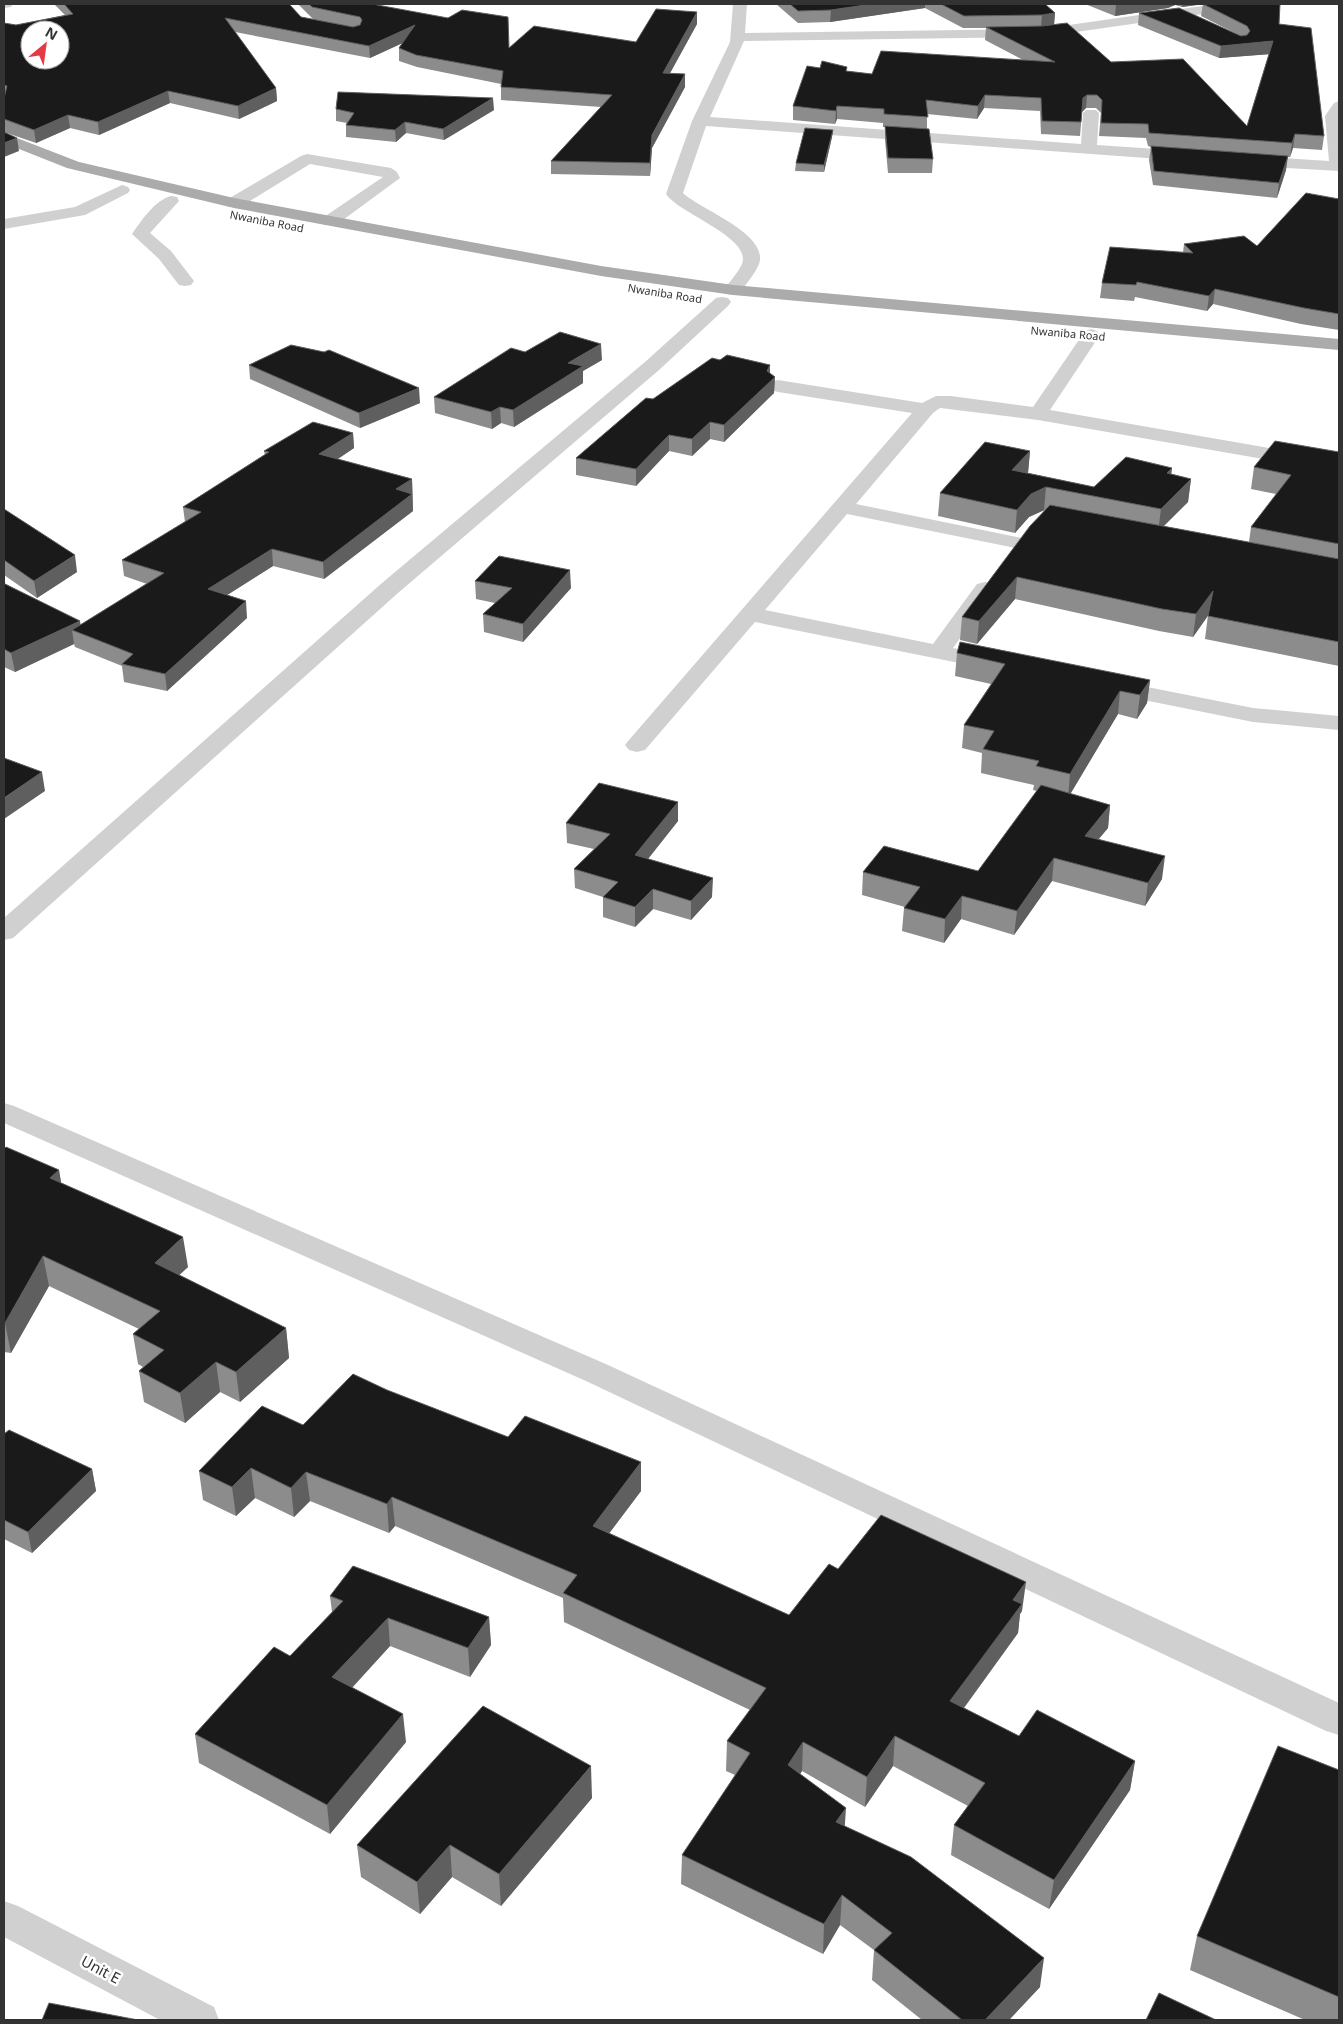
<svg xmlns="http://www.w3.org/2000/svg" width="1343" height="2024" viewBox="0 0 1343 2024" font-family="'Noto Sans',sans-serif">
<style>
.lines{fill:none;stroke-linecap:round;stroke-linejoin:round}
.minor{fill:#d0d0d0;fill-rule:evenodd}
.major{fill:#ababab;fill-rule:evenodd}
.wall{fill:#8c8c8c}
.shaded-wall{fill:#5f5f5f}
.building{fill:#1a1a1a;stroke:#5f5f5f;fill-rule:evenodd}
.labels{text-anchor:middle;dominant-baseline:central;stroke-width:5;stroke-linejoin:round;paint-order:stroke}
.far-street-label{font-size:11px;fill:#333;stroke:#fff}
.near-street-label{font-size:15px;fill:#333;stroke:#fff}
</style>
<rect width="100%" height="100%" fill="#fff"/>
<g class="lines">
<path class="minor" d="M4 4H13L11 7 4 8Z
M733 4H747L745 33 1041 29 1216 4H1251L1244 8 1041 37 744 41 710 117 1081 144 1083 113 1086 110H1096L1099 113 1097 145 1187 151 1193 153 1195 156 1193 159 1187 161 706 126 683 193C699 209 770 234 759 264 755 274 745 285 739 294L733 295 727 294 724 290C729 282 738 273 742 264 752 237 679 214 666 194L692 121 730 42Z
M1339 101V171L1250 166 1244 164 1242 161 1244 158 1250 156 1329 161 1325 116 1334 103Z
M307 154 391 168 397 172 400 178 336 225H324L322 221 324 217 383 177 310 164 240 207H228L226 203 228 199 301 156Z
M122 185 128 187 130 190 128 193 85 215 4 229V219L75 207Z
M171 196 177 197 179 201 150 233 171 251 194 281 191 285 185 286 179 285 159 259 132 234C141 221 155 200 171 196Z
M722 297 728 298 731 302 728 306 659 370 398 593 13 938 4 940V918L382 583 645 362 716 298Z
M1091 329 1097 331 1100 335 1050 410 1339 460V472L1038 420 940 408 933 413 856 504 1027 539 1031 543 1027 547 1020 549 847 514 765 610 933 644 977 584 985 582 993 584 996 589 953 648 1002 658 1005 663 1002 668 994 670 755 622 645 750 637 752 629 750 625 745 629 740 912 413 778 392 771 390 768 386 771 382 778 380 922 403 936 396H951L1033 407 1085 331Z
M1112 680 1253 708 1339 716V730L1253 722 1104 692 1100 687 1104 682Z
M4 1103 14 1106 608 1365 1339 1703V1735L1326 1731 586 1381 4 1123Z
M4 1901 18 1906 214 2007 219 2020H160L4 1937Z"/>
<path class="major" d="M4 133 79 162 234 198 601 266 733 285 1339 339V350L733 295 601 276 234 208 67 168 4 143Z"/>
</g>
<path class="wall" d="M54 4H289L301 17 313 19 298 4H372L509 48 636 42 697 24 670 73 685 87 652 148 650 176 551 174V161L601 107 501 100V84L417 67 399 61V48L402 43 370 58 235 32 276 88 277 101 239 119 170 103 99 135 70 128 36 143 4 132V23L16 25 65 15Z
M776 4H1045L1055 13 1054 25 1111 62 1247 126 1269 54 1219 58 1138 25 1139 13 1241 36 1201 16 1203 4 1182 7 1175 5 1168 8 1115 16 1085 4H1280L1279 24 1324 136 1322 150 1293 148 1290 157H1287L1286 170 1277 198 1153 185 1149 160 1151 147 1148 146 1146 138 1099 136 1101 113 1096 108H1086L1082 112 1080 136 1041 134 1040 111 984 108 977 119 927 114V129L933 159 932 173H888L885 140V127H883V123L837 119 835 124 793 120V106L846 71 872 74 1025 61 985 40 986 28H963L925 8 830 22 798 23Z
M336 109 494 110 444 140 406 133 396 142 346 137V125L347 123 336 121Z
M833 130 832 137 824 172 795 171 796 163Z
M1339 199V330L1301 324 1213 304 1207 311 1135 297 1134 301 1100 298 1102 283 1183 253 1184 244 1257 246Z
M525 352 602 360 583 371V383L514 427 501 423 492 429 435 413 434 397Z
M249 365 420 403 360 428 250 379Z
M770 373 775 377 774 393 724 442 710 439 692 456 669 451 636 486 576 475V458L653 399Z
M353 433 354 448 338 459 412 479 413 511 324 579 273 566 227 595 247 618 167 691 124 682 122 666 75 647 74 644 15 672 4 667V583L81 625 147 584 124 576 122 560 185 522 183 507 265 455 264 451Z
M1030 451 1028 473 1094 487 1172 468 1171 474 1191 479 1188 502 1163 526 1249 542 1251 527 1276 494 1251 489 1254 467 1339 452V666L1205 639 1208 615 1193 637 1159 631 1015 599 977 644 960 640 962 617 1045 510 1029 517 1015 533 938 516 940 493Z
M4 509 77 572 37 598 4 575Z
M475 581 571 588 523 642 484 632 483 614 495 603 476 599Z
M957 653 1150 680 1147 703 1137 719 1118 714 1070 794 1110 805 1108 828 1099 839 1162 879 1145 906 1052 881 1014 935 961 919 944 943 902 931 904 908 905 907 862 895 863 872 978 871 1037 791 1033 790 1034 785 981 773 982 753 962 748 964 725 991 684 955 676Z
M678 802V821L648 859 712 897 691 920 653 909 635 927 603 917V897L575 888 574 869 594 849 567 843 566 823Z
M4 1149 59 1170 61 1183 188 1267 179 1275 286 1328 289 1358 240 1402 220 1392 185 1423 144 1402 139 1371 143 1367 138 1364 133 1334 139 1329 49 1286 11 1353 4 1352Z
M387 1390 508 1437 641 1462V1491L609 1533 789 1615 838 1569 1022 1611 1020 1614 1018 1633 964 1708 1019 1736 1135 1761 1130 1790 1049 1909 951 1855 954 1825 968 1806 893 1766 865 1807 802 1771 800 1774 845 1826 1040 1987 1009 2020H922L872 1980 874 1950 840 1925 823 1954 681 1884 682 1855 735 1775 726 1771 727 1741 750 1710 564 1622 563 1598 395 1526 389 1533 310 1501 294 1517 255 1498 236 1516 203 1500 199 1471 303 1425Z
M4 1434 92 1469 96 1491 32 1553 4 1539Z
M330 1596 489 1617 491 1645 470 1677 390 1646 352 1688 406 1742 330 1834 199 1763 195 1734 290 1656 332 1612Z
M1339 1770V2020H1305L1190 1970 1197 1936Z
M592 1798 501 1906 452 1877 420 1914 361 1877 357 1845Z"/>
<path class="shaded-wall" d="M872 4H925V8L830 22 831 10Z
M1116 4H1175V5L1168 8 1115 16Z
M1183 4H1205L1182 7Z
M697 12V24L663 86V73Z
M1055 13 1054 25 1041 27 1042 15Z
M415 25 416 37 370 58 369 46Z
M1273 41 1272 54 1219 58 1221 46Z
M685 74V87L652 148 650 176V163L652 135Z
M276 88 277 101 239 119 238 106Z
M168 91 170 103 99 135 98 122Z
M985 95 984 108 977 119 978 106Z
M1087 95 1086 108 1082 112 1083 98Z
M493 98 494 110 444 140 443 129Z
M837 106V119L835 124 836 111Z
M68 115 70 128 36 143 34 130Z
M405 122 406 133 396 142 395 130Z
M833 130 832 137 824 172V165Z
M1295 134 1293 148 1290 157 1292 143Z
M17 138 19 151 4 157V143Z
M1288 156 1286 170 1277 198 1279 183Z
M1215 289 1213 304 1207 311 1209 296Z
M601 344 602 360 583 371V383L514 427 513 410 568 363Z
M770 365V381L775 377 774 393 724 442V425L767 371Z
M419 388 420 403 360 428 359 413Z
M500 407 501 423 492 429 491 412Z
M710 422V439L692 456V439Z
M353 433 354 448 321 470 319 454Z
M669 435V451L636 486V469Z
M1030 451 1028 473 1012 470Z
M1172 468 1169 491 1167 473Z
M412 479 413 511 324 579 323 562 396 489Z
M1191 479 1188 502 1158 532 1161 509Z
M1046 487 1044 510 1029 517 1015 533 1017 510 1031 494Z
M272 549 273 566 210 606 208 589Z
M75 555 77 572 37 598 34 581Z
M570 570 571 588 523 642V624Z
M1017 577 1015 599 977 644 979 621Z
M1213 591 1210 613 1193 637 1196 614Z
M246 601 247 618 167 691 165 674Z
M80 621 82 634 72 630 74 644 15 672 11 653Z
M1150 680 1147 703 1137 719 1140 695Z
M1120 691 1118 714 1068 798 1070 774Z
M42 772 45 791 4 819V798Z
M678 802V821L636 874 635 855Z
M1110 805 1108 828 1082 858 1085 836Z
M1165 856 1162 879 1145 906 1148 883Z
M1054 858 1052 881 1014 935 1017 911Z
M713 878 712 897 691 920V901Z
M653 889V909L635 927V907Z
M962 896 961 919 944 943 945 919Z
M59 1170 64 1200 50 1178Z
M183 1237 188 1267 160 1293 155 1263Z
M43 1256 49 1286 11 1353 5 1323Z
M286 1328 289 1358 240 1402 236 1372Z
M216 1362 220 1392 185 1423 180 1393Z
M641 1462V1491L593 1555V1526Z
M251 1468 255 1498 236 1516 232 1487Z
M92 1469 96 1491 32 1553 28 1532Z
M306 1472 310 1501 294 1517 291 1488Z
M392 1497 395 1526 389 1533 387 1504Z
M1026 1582 1022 1611 1020 1614 1018 1633 947 1731 950 1701 1013 1600Z
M489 1617 491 1645 470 1677 468 1648Z
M388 1618 390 1646 335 1706 332 1677Z
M403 1714 406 1742 330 1834 327 1805Z
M895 1736 893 1766 865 1807 867 1777Z
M803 1742 802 1771 787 1794 788 1765Z
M1135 1761 1130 1790 1049 1909 1054 1880Z
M591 1766 592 1798 501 1906 499 1874Z
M846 1808 844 1838 836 1822Z
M450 1845 452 1877 420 1914 417 1882Z
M842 1895 840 1925 823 1954 824 1924Z
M1044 1958 1040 1987 1009 2020H985Z"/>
<path class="building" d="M64 4H289L301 17 353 27 360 25 362 20 360 17 312 7 309 4H372L448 18 462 10 508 17 509 48 534 26 636 42 656 9 697 12 663 73 685 74 652 135 650 163 551 161 612 95 501 87 503 71 416 55 399 48 415 25 369 46 225 18 276 88 238 106 168 91 98 122 68 115 34 130 4 119V98L7 86 4 85V23L16 25 73 14ZM30 30H60V60H30Z
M790 4H872L831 10 798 11Z
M941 4H1045L1055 13 1042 15 964 16Z
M1203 4H1280L1279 24 1311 28 1324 136 1295 134 1292 143 1149 133 1148 124 1101 123 1102 100 1097 95H1087L1083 98 1081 122 1042 121 1041 98 985 95 978 106 926 100 928 117 884 114V109L837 106 836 111 793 106 807 66 820 68 822 61 847 67 846 71 872 74 881 51 1055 62 986 27 1042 26 1067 23 1111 62 1183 59 1247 126 1273 41 1221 46 1139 13 1179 8 1241 36 1247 35 1250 31 1247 26Z
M338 92 493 98 443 129 405 122 395 130 346 125 354 113 336 109Z
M885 126 929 129 933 159 888 158Z
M805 128 833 130 824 165 796 163Z
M4 132 17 138 4 143Z
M1151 146 1288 156 1279 183 1154 171Z
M1306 193 1339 199V314L1304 308 1215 289 1209 296 1137 282 1136 285 1102 283 1110 247 1193 253 1184 244 1244 236 1257 246Z
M560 332 601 344 568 363 583 366 513 410 500 407 491 412 434 397 511 348 525 352Z
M291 345 324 352 329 350 419 388 359 413 249 365Z
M727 355 770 365 767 371 775 377 724 425 710 422 692 439 669 435 636 469 576 458 646 398 653 399 712 358 720 360Z
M313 422 353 433 319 454 412 479 396 489 412 494 323 562 272 549 208 589 246 601 165 674 122 664 133 654 72 630 164 573 122 560 201 512 183 507 269 452 264 451Z
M1275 441 1339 452V544L1251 527 1291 475 1254 467Z
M985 442 1030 451 1012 470 1094 487 1126 457 1172 468 1167 473 1191 479 1161 509 1046 487 1031 494 1017 510 940 493Z
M1050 505 1339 559V642L1208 616 1213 591 1196 614 1162 609 1017 577 979 621 962 617 1030 526Z
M4 509 75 555 34 581 4 560Z
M499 556 570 570 523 624 483 614 512 588 475 581Z
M4 583 5 584 80 621 11 653 4 649Z
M960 642 1150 680 1140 695 1120 691 1070 774 1036 766 1039 761 983 749 994 731 964 725 1005 664 957 653Z
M4 758 42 772 4 798Z
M599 783 678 802 635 855 713 878 691 901 653 889 635 907 603 897 618 882 574 869 610 834 566 823Z
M1041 785 1110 805 1085 836 1165 856 1148 883 1054 858 1017 911 962 896 945 919 904 908 920 887 863 872 884 846 978 871Z
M6 1147 59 1170 50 1178 183 1237 155 1263 286 1328 236 1372 216 1362 180 1393 139 1371 164 1350 133 1334 160 1311 43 1256 5 1323H4V1149Z
M353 1374 387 1390 508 1437 525 1416 641 1462 593 1526 789 1615 829 1564 838 1569 881 1515 1026 1582 1013 1600 1022 1604 950 1701 1019 1736 1037 1710 1135 1761 1054 1880 954 1825 985 1783 895 1736 867 1777 803 1742 788 1765 846 1808 836 1822 911 1857 1044 1958 985 2020H962L874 1950 892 1933 842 1895 824 1924 682 1855 750 1753 727 1741 766 1688 563 1593 577 1575 392 1497 387 1504 306 1472 291 1488 251 1468 232 1487 199 1471 262 1406 303 1425Z
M9 1430 92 1469 28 1532 4 1520V1434Z
M353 1566 489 1617 468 1648 388 1618 332 1677 403 1714 327 1805 195 1734 274 1647 290 1656 343 1601 330 1596Z
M483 1706 591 1766 499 1874 450 1845 417 1882 357 1845Z
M1278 1746 1339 1770V1997L1197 1936Z
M1159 1993 1216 2020H1146Z
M49 2003 138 2020H42Z"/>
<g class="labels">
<g class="far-street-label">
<text transform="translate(267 221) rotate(11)">Nwaniba Road</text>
<text transform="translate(665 293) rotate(9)">Nwaniba Road</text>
<text transform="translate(1068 333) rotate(5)">Nwaniba Road</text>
</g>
<g class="near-street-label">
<text transform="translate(101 1969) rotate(28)">Unit E</text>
</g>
</g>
<rect width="1343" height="2024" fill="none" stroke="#333333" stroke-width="10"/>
<g transform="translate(45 45) rotate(29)"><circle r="24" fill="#ffffff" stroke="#adadad"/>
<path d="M0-4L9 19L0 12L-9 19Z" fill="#e63946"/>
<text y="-8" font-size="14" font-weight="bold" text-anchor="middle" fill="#333333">N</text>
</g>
</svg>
